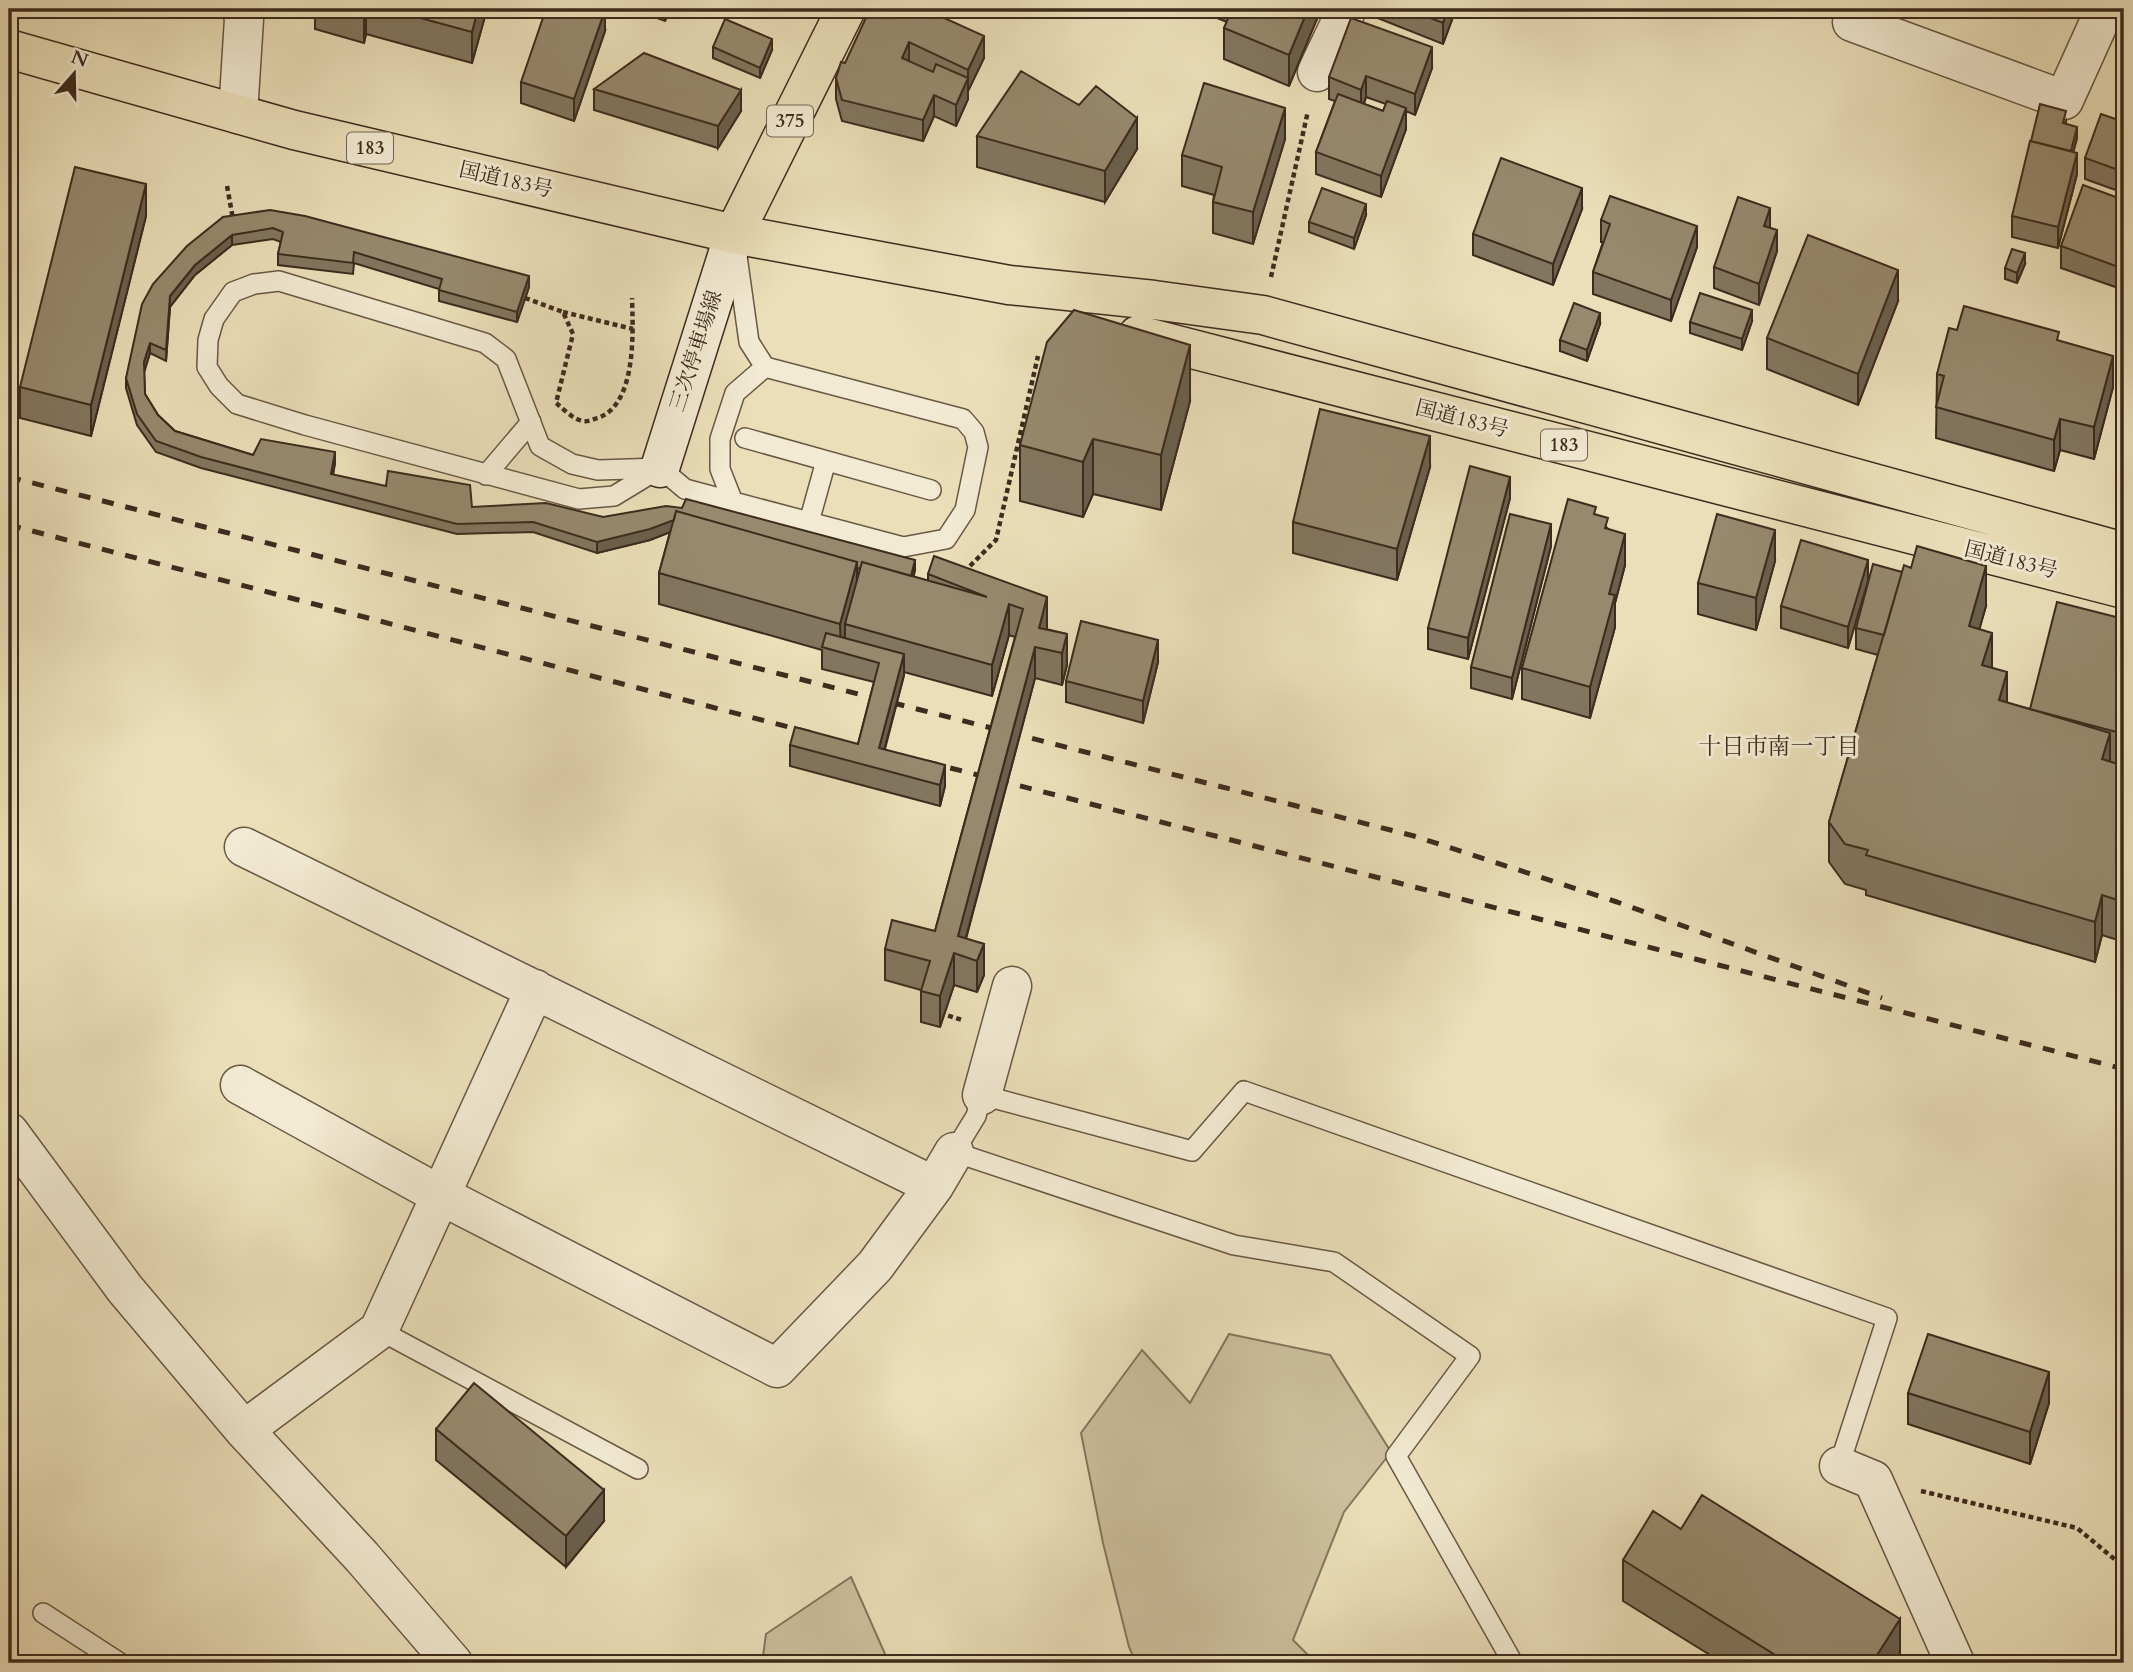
<svg xmlns="http://www.w3.org/2000/svg" width="2133" height="1672" viewBox="0 0 2133 1672" font-family="Cardo,'Noto Serif JP',serif">
<style>
.green{fill:#cdc09e;stroke:#85765e;stroke-width:2}
.lines{fill:none;stroke-linecap:round;stroke-linejoin:round}
.service-casing{stroke:#685844;stroke-width:22}
.minor-casing{stroke:#685844;stroke-width:41}
.secondary-casing{stroke:#3d2b1d;stroke-width:41}
.trunk-casing{stroke:#3d2b1d;stroke-width:41}
.path{stroke:#3d2b1d;stroke-width:4.5;stroke-dasharray:5 3.5;stroke-linecap:butt}
.service{stroke:#f2ead2;stroke-width:19}
.minor{stroke:#f2ead2;stroke-width:38}
.secondary{stroke:#f2ead2;stroke-width:38}
.trunk{stroke:#ebdfb9;stroke-width:38}
.rail{stroke:#3d2b1d;stroke-width:5;stroke-dasharray:12 12;stroke-linecap:butt}
.wall{fill:#82765f;stroke:#3d2b1d;stroke-width:2;fill-rule:evenodd}
.shaded-wall{fill:#6a604d;stroke:#3d2b1d;stroke-width:2}
.building{fill:#97896e;stroke:#3d2b1d;stroke-width:2}
.labels{text-anchor:middle;dominant-baseline:central;stroke-width:6;stroke-linejoin:round;paint-order:stroke}
.shield{fill:#f2ead2;stroke:#736453;stroke-width:2}
.shield-label{font-size:19px;font-weight:bold;fill:#3d2b1d}
.street-label{font-size:21px;fill:#3d2b1d;stroke:#f2ead2}
.neighbourhood-label{font-size:23px;fill:#3d2b1d;stroke:#f2ead2}
</style>
<rect width="100%" height="100%" fill="#ebdfb9"/>
<filter id="stains"><feTurbulence type="fractalNoise" baseFrequency=".00286" numOctaves="4"/><feColorMatrix values="0 0 0 0 .2 0 0 0 0 .09 0 0 0 0 .02 0 0 0 .5 -.17"/></filter>
<radialGradient id="worn" r=".72"><stop offset=".6" stop-color="#630" stop-opacity="0"/><stop offset="1" stop-color="#630" stop-opacity=".3"/></radialGradient>
<path class="green" d="M1229 1334 1330 1355 1391 1452 1344 1512 1293 1640 1316 1663H1136L1129 1647 1103 1543 1081 1433 1142 1350 1190 1403Z
M851 1577 889 1663H762L766 1634Z"/>
<g class="lines">
<defs>
<path id="service" d="M745 438 931 490
M660 468 614 496 579 499 305 425 237 404 219 386 207 367 208 340 214 319 233 292 254 284 279 281 485 343 506 359 540 446 572 464 598 470 660 468 685 489 903 547 946 539 965 510 978 447 974 432 963 419 765 367 749 342 737 256
M486 475 531 422
M733 502 720 469V439L735 393 765 367
M809 522 826 461
M379 1330 638 1469
M43 1613 120 1663
M1513 1663 1396 1456 1470 1356 1334 1262 1234 1245 954 1152 976 1116 982 1095 1192 1151 1244 1091 1887 1318 1839 1466"/>
<path id="minor" d="M1852 22 2064 100 2105 9
M1317 72 1347 9
M238 114 244 19 242 9
M244 847 934 1186
M240 1085 440 1195 777 1368 875 1266 934 1186 954 1152
M982 1095 1012 986
M9 1132 125 1289 244 1430 362 1557 453 1663
M244 1430 379 1330 535 989
M1839 1466 1873 1480 1955 1663"/>
<path id="secondary" d="M660 468 734 234"/>
<path id="trunk" d="M9 49 294 130 734 234 1009 285 1154 300 1263 315 2124 552
M734 234 846 9
M1138 335 2124 589"/>
</defs>
<use href="#service" class="service-casing"/>
<use href="#minor" class="minor-casing"/>
<use href="#secondary" class="secondary-casing"/>
<use href="#trunk" class="trunk-casing"/>
<path class="path" d="M227 186 233 219
M1271 277 1308 111
M525 298 563 312 573 334 556 403C564 409 572 419 583 421 588 422 593 419 598 418 637 404 633 331 632 298
M563 312 633 329
M964 572 996 540 1038 356
M940 1013 962 1020
M1921 1491 2077 1528 2124 1567"/>
<use href="#service" class="service"/>
<use href="#minor" class="minor"/>
<use href="#secondary" class="secondary"/>
<use href="#trunk" class="trunk"/>
<path class="rail" d="M9 477 1414 836 1617 902 1882 998
M9 525 812 733
M927 762 2124 1069"/>
</g>
<path class="wall" d="M315 9H487L472 63 366 34 364 43 315 29Z
M633 9H670L665 21Z
M1195 9H1321L1289 86 1224 59V28L1227 22Z
M1365 9H1456L1443 44 1365 13Z
M941 16 984 58 968 91V99L956 126 934 116 923 141 842 121 836 99V78L845 63Z
M605 31 574 121 521 103V82Z
M713 47 772 50 760 78 713 58Z
M1432 68 1415 115 1406 111V129L1381 197 1316 174V152L1335 101 1329 99V77ZM1366 97 1386 104 1383 111 1364 104Z
M594 89 741 111 718 148 594 110Z
M2066 121V124L2077 138 2073 152 2077 174 2058 248 2012 237V216Z
M2124 122V193L2085 179V158Z
M977 136 1137 149 1105 202 977 167Z
M1285 139 1253 244 1213 233V202L1214 195 1182 186V155Z
M2124 200V290L2061 268V246Z
M1582 209 1553 285 1473 255V234Z
M1366 215 1354 249 1309 232V222Z
M146 216 91 436 20 418V387Z
M223 217 529 287 517 322 439 301V289L354 263 353 274 278 265V254L281 242 273 239 232 245 195 275 170 307 166 361 150 353 144 371 145 394 158 415 175 431 253 455 335 463 333 475 472 507 603 517 915 570 913 577 928 581V574L1047 597 1046 629 1067 634V665L1062 685 1035 678 966 939 984 944V975L977 992 954 985 940 1027 921 1022V990L885 980V949L935 931 1015 637 1009 635 992 696 904 672V675L885 749 945 786 940 806 790 766V745L858 744 874 682 822 669V650L659 604V573L670 532 650 540 597 553 533 532 457 534 201 468 156 452 137 425 126 388V378Z
M1601 220 1697 247 1671 321 1593 294V272L1603 242H1601Z
M1770 228 1777 251 1759 305 1714 288V267Z
M2025 264 2017 283 2005 279V268Z
M1898 301 1858 405 1767 369V338Z
M1752 321 1742 350 1690 333V322Z
M1600 324 1587 361 1560 351V340Z
M1957 330 2059 341 2113 387 2094 459 2060 450 2054 471 1936 438 1937 374Z
M1190 401 1161 510 1093 494 1083 517 1020 501V445Z
M1430 467 1397 580 1293 553V522Z
M1510 498 1468 659 1428 649V628Z
M1596 515 1608 529 1625 565 1615 603V627L1590 718 1522 699V668Z
M1551 546 1512 699 1471 688V667Z
M1775 561 1756 630 1698 614V583Z
M1868 581 1848 648 1781 628V606Z
M1986 606 1979 629 1992 668 2007 703 2030 709 2124 619V942L2102 935 2095 962 1866 895V890L1845 884 1829 862V822L1878 655 1856 649V628Z
M1158 662 1143 723 1066 702V681Z
M1908 1393 2049 1403 2030 1464 1908 1424Z
M436 1429 604 1521 566 1567 436 1460Z
M1623 1560 1900 1659 1897 1663H1723L1623 1601Z"/>
<path class="shaded-wall" d="M364 9H366V34L364 43Z
M478 9H487L472 63V32Z
M665 9H670L665 21Z
M934 9H944L933 34V13Z
M1308 9H1321L1289 86V55Z
M1448 9H1456L1443 44V23Z
M605 10V31L574 121V99Z
M984 36V58L968 91V70Z
M772 39V50L760 78V68Z
M909 42V64L902 58Z
M1432 47V68L1415 115V94Z
M1366 76V97L1361 111V90Z
M968 78V99L956 126V105Z
M741 90V111L718 148V126Z
M934 95V116L923 141V120Z
M1285 108V139L1253 244V212Z
M1406 108V129L1381 197V176Z
M1137 118V149L1105 202V171Z
M2077 127V138L2069 169V158Z
M2077 153V174L2058 248V227Z
M146 184V216L91 436V405Z
M1582 188V209L1553 285V264Z
M1366 204V215L1354 249V238Z
M1770 208V229L1764 226Z
M1697 226V247L1671 321V300Z
M1777 230V251L1759 305V284Z
M232 235V245L195 275 170 307 166 361 170 296 195 265Z
M2025 253V264L2017 283V273Z
M1898 270V301L1858 405V374Z
M529 276V287L517 322V312Z
M1752 310V321L1742 350V339Z
M1600 313V324L1587 361V350Z
M150 343V353L144 373V362Z
M1190 345V401L1161 510V455Z
M2113 356V387L2094 459V427Z
M2060 419V450L2054 471V440Z
M1430 436V467L1397 580V549Z
M1093 439V494L1083 517V462Z
M335 452V463L331 485V474Z
M1510 477V498L1468 659V638Z
M678 518V529L650 540 597 553V542Z
M1551 524V546L1512 699V678Z
M1775 530V561L1756 630V598Z
M1625 534V565L1615 603V627L1590 718V687L1609 594Z
M915 560V570L910 594V583Z
M1868 560V581L1848 648V627Z
M857 562V593L845 624V636L841 652 840 624Z
M1986 566V606L1969 666V626Z
M1047 597V628L1042 649 1039 628Z
M1009 604V635L992 696V665Z
M1992 633V673L1982 665Z
M1067 634V665L1062 685V653Z
M1158 640V662L1143 723V701Z
M1035 647V678L961 956 958 936Z
M904 654V675L879 769V748Z
M2007 672V712L1999 700Z
M2110 733V773L2102 759Z
M945 765V786L940 806V785Z
M2102 895V935L2095 962V922Z
M984 944V975L977 992V961Z
M954 953V985L940 1027V996Z
M2049 1372V1403L2030 1464V1432Z
M604 1490V1521L566 1567V1536Z
M1900 1619V1659L1897 1663H1872Z"/>
<path class="building" d="M387 9H478L472 32Z
M546 9H601L605 10 574 99 521 82Z
M870 9H934L933 13 984 36 968 70 909 42 902 58 933 72 936 64 968 78 956 105 934 95 923 120 842 100 836 78 841 62 845 63Z
M1232 9H1308L1289 55 1224 28Z
M1407 9H1448L1443 23Z
M1351 18 1432 47 1415 94 1366 76 1361 90 1329 77Z
M725 19 772 39 760 68 713 47Z
M644 53 741 90 718 126 594 89Z
M1021 71 1079 105 1096 86 1137 118 1105 171 977 136Z
M1204 83 1285 108 1253 212 1213 202 1222 167 1182 155Z
M1338 94 1383 111 1387 101 1406 108 1381 176 1316 152Z
M2040 104 2066 111 2063 123 2077 127 2071 151 2031 141Z
M2101 114 2124 122V172L2085 158Z
M2030 141 2077 153 2058 227 2012 216Z
M1501 158 1582 188 1553 264 1473 234Z
M75 167 146 184 91 405 20 387Z
M2083 185 2124 200V269L2061 246Z
M1322 188 1366 204 1354 238 1309 222Z
M1610 196 1697 226 1671 300 1593 272 1610 224 1601 220Z
M1738 197 1770 208 1764 226 1777 230 1759 284 1714 267Z
M270 210 305 216 529 276 517 312 439 290 442 279 354 252 353 263 278 254 283 232 273 228 232 235 195 265 170 296 166 350 150 343 144 362 145 394 158 415 175 431 253 455 261 439 335 452 331 474 386 486 388 471 470 485 472 507 546 503 603 517 666 506 682 508 686 499 915 560 911 576 862 562 860 569 857 568V562L676 511 674 520 650 529 597 542 533 522 457 524 201 457 156 441 137 414 126 378 142 304 153 284 187 246 223 217Z
M1808 235 1898 270 1858 374 1767 338Z
M2012 249 2025 253 2017 273 2005 268Z
M1700 293 1752 310 1742 339 1690 322Z
M1574 303 1600 313 1587 350 1560 340Z
M1964 306 2059 332 2057 340 2113 356 2094 427 2060 419 2054 440 1936 407 1944 376 1937 374 1949 328 1957 330Z
M1074 310 1190 345 1161 455 1093 439 1083 462 1020 445 1047 342Z
M1320 409 1430 436 1397 549 1293 522Z
M1470 466 1510 477 1468 638 1428 628Z
M1568 499 1596 507 1594 514 1608 518 1605 528 1625 534 1609 594 1615 595 1590 687 1522 668Z
M676 511 857 562 840 624 659 573Z
M1510 514 1551 524 1512 678 1471 667Z
M1717 514 1775 530 1756 598 1698 583Z
M1801 540 1868 560 1848 627 1781 606Z
M1917 546 1986 566 1969 626 1992 633 1982 665 2007 672 1999 700 2110 733 2102 759 2124 766V902L2102 895 2095 922 1866 855 1868 850 1845 844 1829 822 1904 565 1911 568Z
M934 556 1047 597 1039 628 1067 634 1062 653 1035 647 958 936 984 944 977 961 954 953 940 996 921 991 930 961 885 949 892 920 935 931 1023 609 1009 604 992 665 845 624 862 562 987 597 928 574Z
M1873 564 1902 572 1884 635 1856 628Z
M2057 602 2124 619V734L2030 709Z
M1081 621 1158 640 1143 701 1066 681Z
M826 633 904 654 879 748 945 765 940 785 790 745 795 727 858 744 879 663 822 647Z
M1928 1334 2049 1372 2030 1432 1908 1393Z
M474 1383 604 1490 566 1536 436 1429Z
M1702 1495 1900 1619 1872 1663H1788L1623 1560 1653 1511 1681 1529Z"/>
<g class="labels">
<g class="shield">
<rect x="767" y="105.5" width="46" height="31" rx="5"/>
<rect x="347" y="132.5" width="46" height="31" rx="5"/>
<rect x="1541" y="429.5" width="46" height="31" rx="5"/>
</g>
<g class="shield-label">
<text x="790" y="121">375</text>
<text x="370" y="148">183</text>
<text x="1564" y="445">183</text>
</g>
<g class="street-label">
<text transform="translate(506 180) rotate(13)">国道183号</text>
<text transform="translate(696 351) rotate(-72)">三次停車場線</text>
<text transform="translate(1462 419) rotate(14)">国道183号</text>
<text transform="translate(2011 560) rotate(14)">国道183号</text>
</g>
<g class="neighbourhood-label">
<text x="1779" y="746">十日市南一丁目</text>
</g>
</g>
<rect width="2133" height="1672" fill="none" stroke="#ebdfb9" stroke-width="35"/>
<rect x="10" y="10" width="2112" height="1651" fill="none" stroke="#3d2b1d" stroke-width="3.5"/>
<rect x="18" y="18" width="2098" height="1637" fill="none" stroke="#3d2b1d" stroke-width="2"/>
<g transform="translate(74 74) rotate(20)" stroke="#f2ead2" stroke-width="5" paint-order="stroke">
<path d="M0-5L12 26L0 18L-12 26Z" fill="#3d2b1d"/>
<text y="-10" font-size="19" font-weight="bold" text-anchor="middle" fill="#3d2b1d">N</text>
</g>
<rect width="100%" height="100%" filter="url(#stains)"/>
<rect width="100%" height="100%" fill="url(#worn)"/>
</svg>
